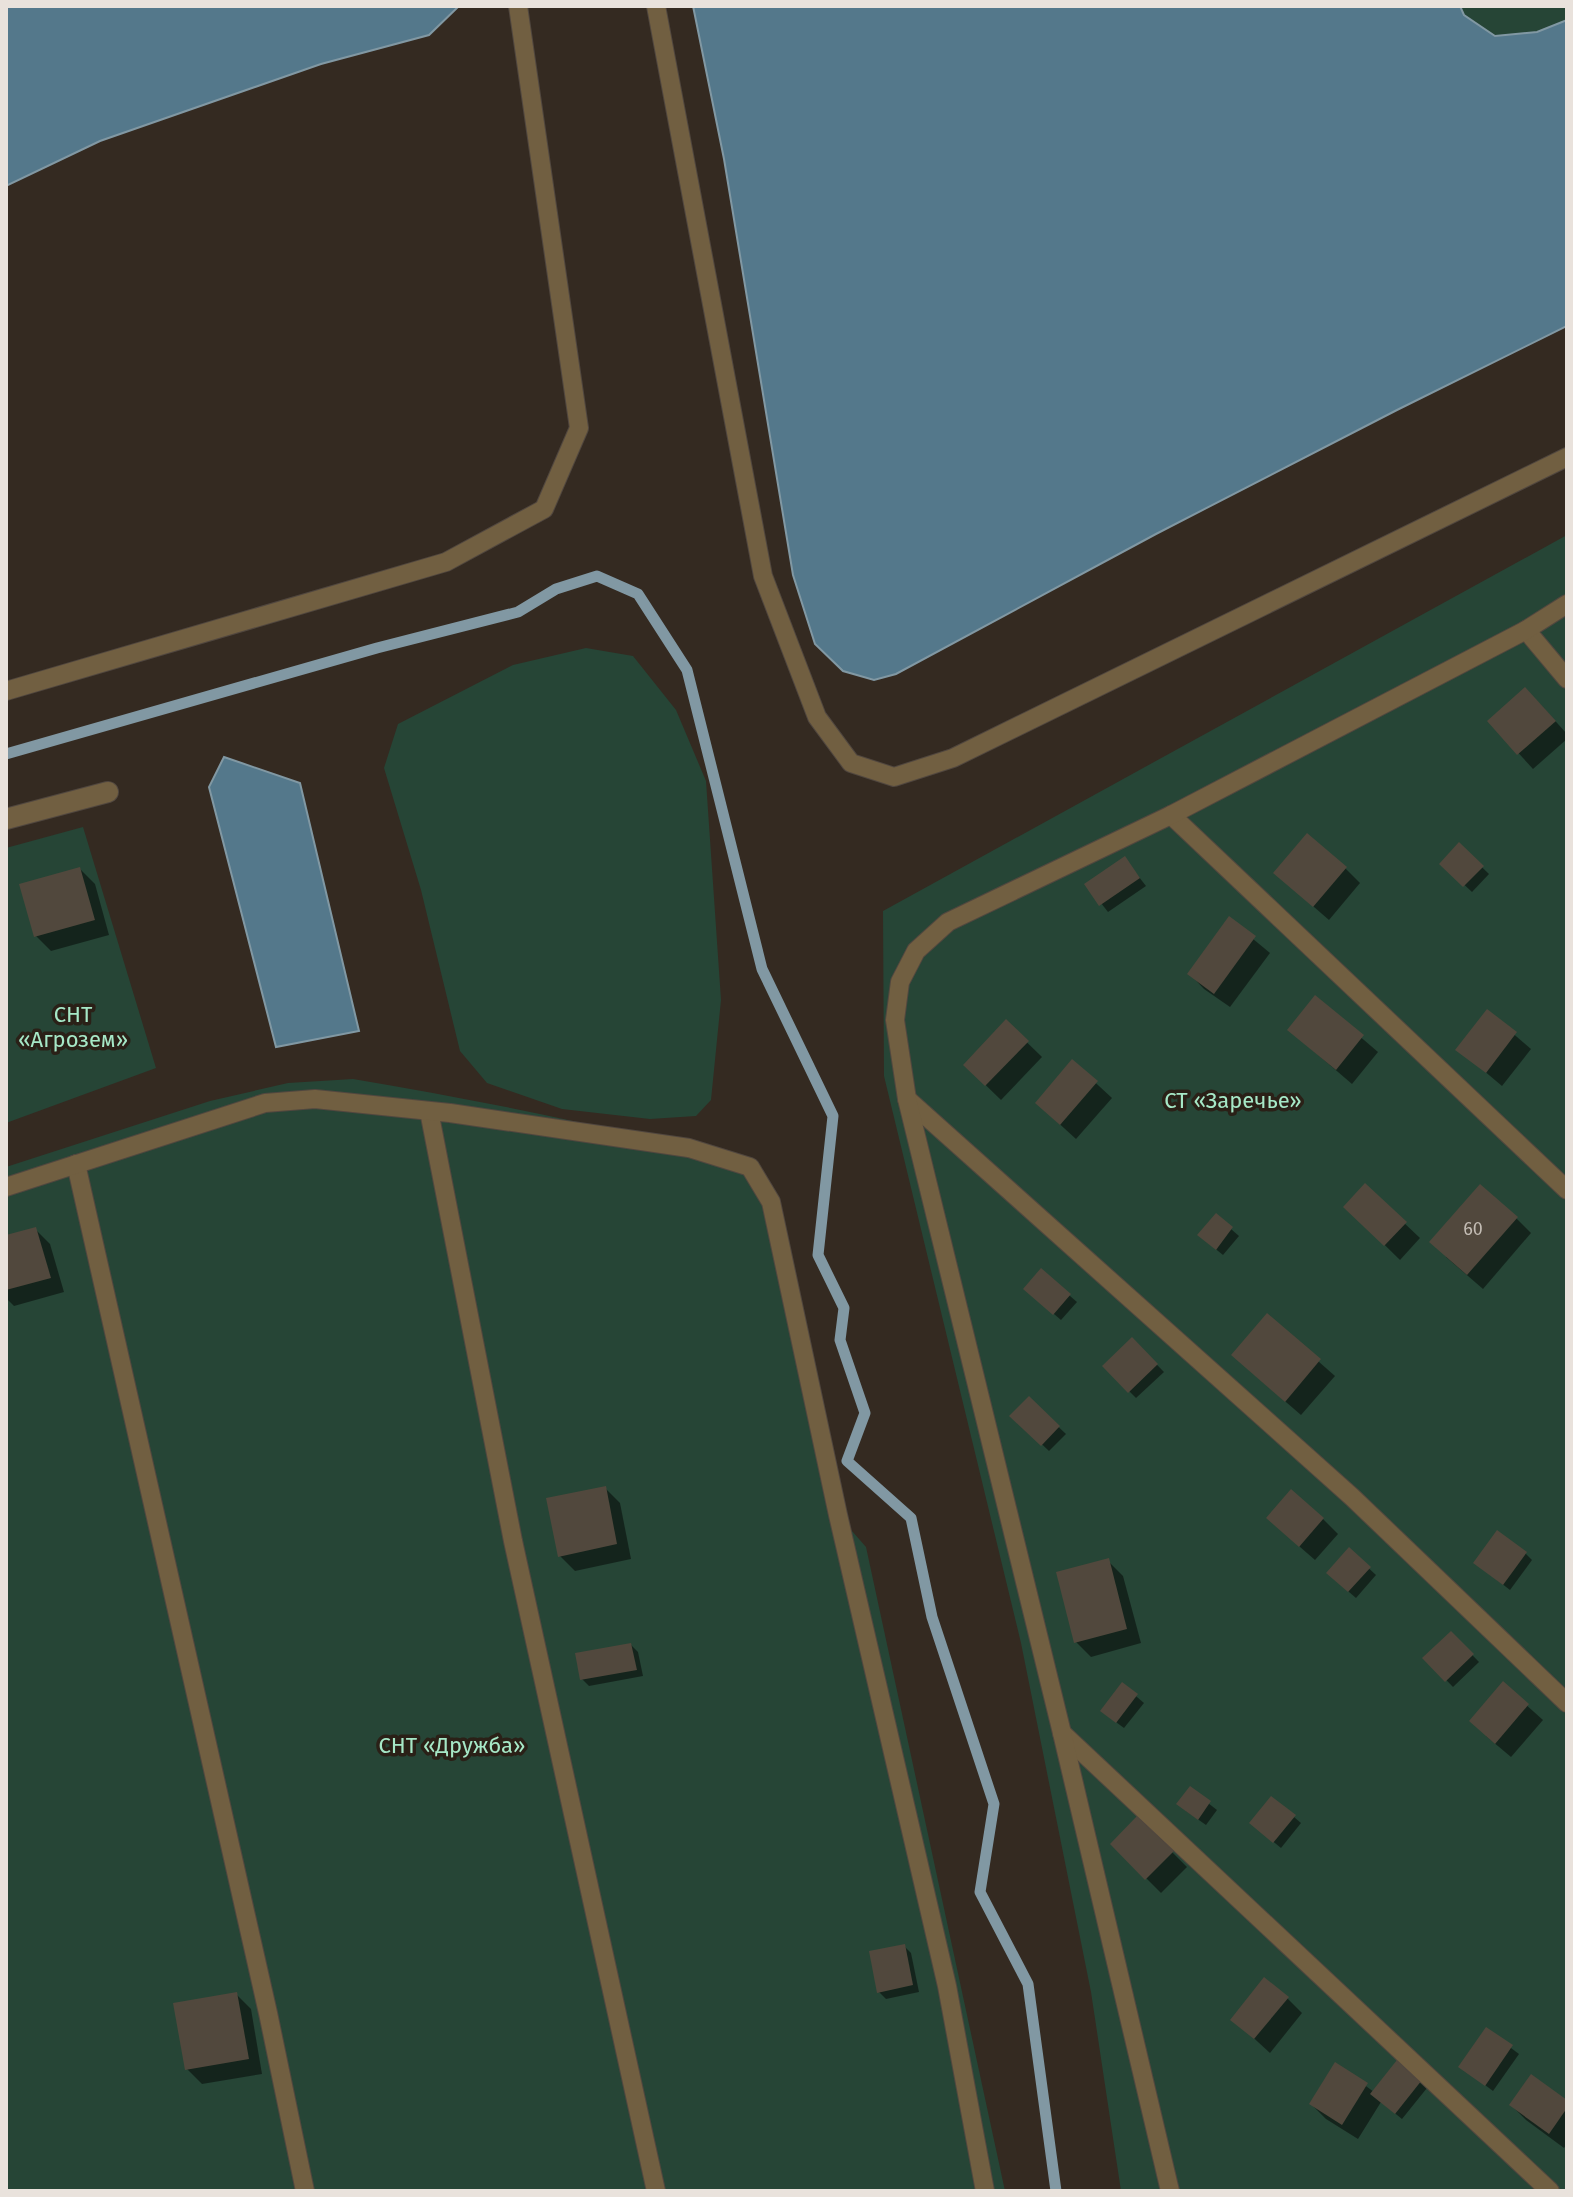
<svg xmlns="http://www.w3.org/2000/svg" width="1573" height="2197" font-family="'Fira Sans',sans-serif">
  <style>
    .green { fill: #264536 }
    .water { fill: #54788b; stroke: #8198a3; stroke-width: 2 }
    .shadow { fill: #0007 }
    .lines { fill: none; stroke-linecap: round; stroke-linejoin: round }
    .stream { stroke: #8198a3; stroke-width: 11 }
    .building { fill: #51483d }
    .service-casing { stroke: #51473f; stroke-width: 20 }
    .minor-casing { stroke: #51473f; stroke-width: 22 }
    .service { stroke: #715f41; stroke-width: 18 }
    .minor { stroke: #715f41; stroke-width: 20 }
    .labels { text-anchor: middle; stroke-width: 7; stroke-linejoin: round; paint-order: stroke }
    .number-label { font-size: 18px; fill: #c3bcb4 }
    .park-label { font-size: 22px; fill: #a6e8c7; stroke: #2a2017 }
  </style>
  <rect width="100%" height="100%" fill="#342a21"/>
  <g class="green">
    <path d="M1460,6H1567V20L1537,32L1495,36L1464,15Z"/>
    <path d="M1567,535V2191H1121L1091,1992L1021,1643L884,1076L883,911Z"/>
    <path d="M586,648L633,656L676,710L706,781L721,1000L711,1100L696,1116L650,1119L562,1109L487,1083L460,1051L421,890L384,768L398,724L513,665Z"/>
    <path d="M83,827L156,1068L6,1123V848Z"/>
    <path d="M353,1079C486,1102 621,1127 750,1167L771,1202L838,1515L866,1547L1005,2191H6V1167L210,1101L288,1083Z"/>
  </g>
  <g class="water">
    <path d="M6,6H459L429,35L321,64L100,141L6,186Z"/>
    <path d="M693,6H1460L1464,15L1495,36L1537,32L1567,20V326L1397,410L1156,534L896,674L874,680L843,671L815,644L793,575L724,159Z"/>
    <path d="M224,757L300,783L359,1031L276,1047L209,787Z"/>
  </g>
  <g class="shadow">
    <path d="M1540,704L1567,734V739L1533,769L1489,721Z"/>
    <path d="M1459,845L1489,874L1472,892L1442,864Z"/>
    <path d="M1125,859L1146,886L1108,912L1087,885Z"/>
    <path d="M1345,868L1360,883L1329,920L1291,887Z"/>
    <path d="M80,869L95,884L109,935L51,951L36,936Z"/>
    <path d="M1229,919L1270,953L1230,1007L1204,989L1190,974Z"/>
    <path d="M1315,998L1378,1052L1352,1084L1289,1030Z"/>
    <path d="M1487,1011L1531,1049L1502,1086L1458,1049Z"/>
    <path d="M1006,1022L1042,1057L1001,1100L965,1065Z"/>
    <path d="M1073,1062L1112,1098L1076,1139L1053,1118Z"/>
    <path d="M1365,1186L1420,1238L1400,1260L1346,1207Z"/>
    <path d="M1216,1216L1239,1236L1223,1255L1207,1242Z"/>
    <path d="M1516,1218L1531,1233L1483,1289L1446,1257Z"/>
    <path d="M35,1229L50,1244L64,1292L14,1306L6,1298V1237Z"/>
    <path d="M1041,1271L1077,1302L1061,1320L1033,1296Z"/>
    <path d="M1267,1316L1335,1376L1301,1415L1249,1370Z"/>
    <path d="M1132,1339L1164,1372L1136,1398L1104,1366Z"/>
    <path d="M1029,1399L1066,1434L1049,1451L1012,1416Z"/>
    <path d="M605,1488L620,1503L631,1559L575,1571L560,1556Z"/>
    <path d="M1323,1519L1338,1534L1315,1560L1284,1533Z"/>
    <path d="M1349,1550L1376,1575L1356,1598L1335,1580Z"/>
    <path d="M1525,1553L1532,1560L1510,1590L1483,1569Z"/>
    <path d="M1108,1561L1123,1576L1141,1643L1091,1657L1076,1642Z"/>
    <path d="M1451,1633L1479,1662L1453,1687L1425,1658Z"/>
    <path d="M631,1645L638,1652L643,1676L589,1686L582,1679Z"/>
    <path d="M1503,1684L1543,1720L1511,1757L1486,1736Z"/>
    <path d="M1123,1685L1144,1703L1124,1728L1109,1717Z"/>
    <path d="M1190,1789L1217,1810L1206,1825L1186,1811Z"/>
    <path d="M1294,1817L1301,1823L1281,1848L1259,1830Z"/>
    <path d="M1138,1818L1187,1867L1161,1893L1112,1844Z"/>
    <path d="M904,1946L911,1953L919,1992L886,1999L879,1992Z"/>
    <path d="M236,1994L251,2009L262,2074L202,2084L187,2069Z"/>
    <path d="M1287,1998L1302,2013L1270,2053L1233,2019Z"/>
    <path d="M1487,2030L1519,2054L1493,2091L1461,2067Z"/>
    <path d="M1336,2064L1374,2092L1421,2082L1427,2088L1402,2119L1381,2102L1358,2139L1326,2119L1311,2104Z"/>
    <path d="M1567,2102V2144L1564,2148L1526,2120L1511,2105Z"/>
  </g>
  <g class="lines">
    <path class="stream" d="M6,754L377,648L518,612L556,589L597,576L638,594L687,670L762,969L833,1116L818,1255L844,1308L840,1340L865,1413L847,1461L911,1518L932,1617L994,1804L980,1892L1028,1984L1056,2191"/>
  </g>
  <g class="building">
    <path d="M1525,687L1556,721L1517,755L1487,721Z"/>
    <path d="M1307,833L1347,867L1313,907L1273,873Z"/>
    <path d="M1459,842L1484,866L1463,887L1439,864Z"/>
    <path d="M1125,856L1140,878L1099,906L1084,884Z"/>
    <path d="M80,867L95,920L34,937L19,884Z"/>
    <path d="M1229,916L1256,936L1214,994L1187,974Z"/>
    <path d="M1315,995L1364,1035L1336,1070L1287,1030Z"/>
    <path d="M1487,1009L1517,1032L1486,1073L1455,1050Z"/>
    <path d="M1006,1019L1029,1041L985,1086L963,1065Z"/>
    <path d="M1072,1059L1098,1081L1060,1125L1035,1103Z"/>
    <path d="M1365,1183L1407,1222L1384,1246L1343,1207Z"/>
    <path d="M1480,1184L1518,1217L1467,1275L1429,1242Z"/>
    <path d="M1216,1213L1233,1227L1216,1250L1197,1235Z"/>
    <path d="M36,1227L51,1278L6,1290V1235Z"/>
    <path d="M1041,1268L1071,1294L1053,1315L1023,1289Z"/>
    <path d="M1267,1313L1321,1359L1285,1402L1231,1355Z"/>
    <path d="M1132,1337L1158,1364L1128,1393L1102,1366Z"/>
    <path d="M1029,1396L1060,1426L1041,1446L1009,1416Z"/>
    <path d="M606,1486L617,1544L558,1557L546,1498Z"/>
    <path d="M1291,1489L1324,1518L1299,1547L1266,1518Z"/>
    <path d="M1497,1530L1527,1552L1503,1585L1473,1563Z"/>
    <path d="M1349,1547L1371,1567L1348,1592L1326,1573Z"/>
    <path d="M1109,1558L1127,1629L1074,1643L1056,1572Z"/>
    <path d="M1451,1631L1474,1654L1445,1682L1422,1658Z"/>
    <path d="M631,1643L637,1670L580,1680L575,1653Z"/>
    <path d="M1503,1681L1529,1704L1495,1744L1469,1721Z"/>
    <path d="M1122,1682L1138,1694L1116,1723L1100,1711Z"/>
    <path d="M1190,1786L1211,1801L1198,1820L1176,1804Z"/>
    <path d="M1271,1796L1296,1815L1273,1843L1249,1823Z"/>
    <path d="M1138,1815L1174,1851L1145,1880L1110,1844Z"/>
    <path d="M905,1944L913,1985L877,1993L869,1951Z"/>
    <path d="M1264,1977L1289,1997L1254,2039L1230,2020Z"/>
    <path d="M237,1992L249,2059L185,2070L173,2003Z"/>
    <path d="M1486,2027L1513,2045L1485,2086L1458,2067Z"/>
    <path d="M1397,2060L1422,2080L1395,2114L1370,2094Z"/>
    <path d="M1335,2062L1368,2083L1342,2125L1309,2104Z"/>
    <path d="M1531,2074L1567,2100V2108L1549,2134L1509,2105Z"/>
  </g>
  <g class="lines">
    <defs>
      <g id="service">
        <path d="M656,6L763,576L817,717L851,763L894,777L953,758L1567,457"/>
        <path d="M1526,630L1567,679"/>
        <path d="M6,691L446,562L544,509L579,428L518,6"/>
        <path d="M1171,815L1567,1190"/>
        <path d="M907,1099L1352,1497L1567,1703"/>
        <path d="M429,1111L513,1541L656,2191"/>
        <path d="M76,1164L268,2013L305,2191"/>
        <path d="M6,1187L265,1103L315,1099L450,1113L689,1148L750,1167L771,1202L838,1515L947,1986L985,2191"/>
        <path d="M1062,1733L1550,2191"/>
        <path d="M1170,2191L1062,1733L907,1099L895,1020L900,982L916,951L948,922L1171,815L1526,630L1567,604"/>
      </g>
      <path id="minor" d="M6,819L108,792"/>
    </defs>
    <use href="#service" class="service-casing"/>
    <use href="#minor" class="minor-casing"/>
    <use href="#service" class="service"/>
    <use href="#minor" class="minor"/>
  </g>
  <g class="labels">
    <g class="number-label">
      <text x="1473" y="1235">60</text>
    </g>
    <g class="park-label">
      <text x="73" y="1022">СНТ<tspan x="73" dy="25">«Агрозем»</tspan></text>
      <text x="1233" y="1108">СТ «Заречье»</text>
      <text x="452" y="1753">СНТ «Дружба»</text>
    </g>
  </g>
  <rect width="1573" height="2197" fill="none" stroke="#e9e2dc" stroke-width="16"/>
</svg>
